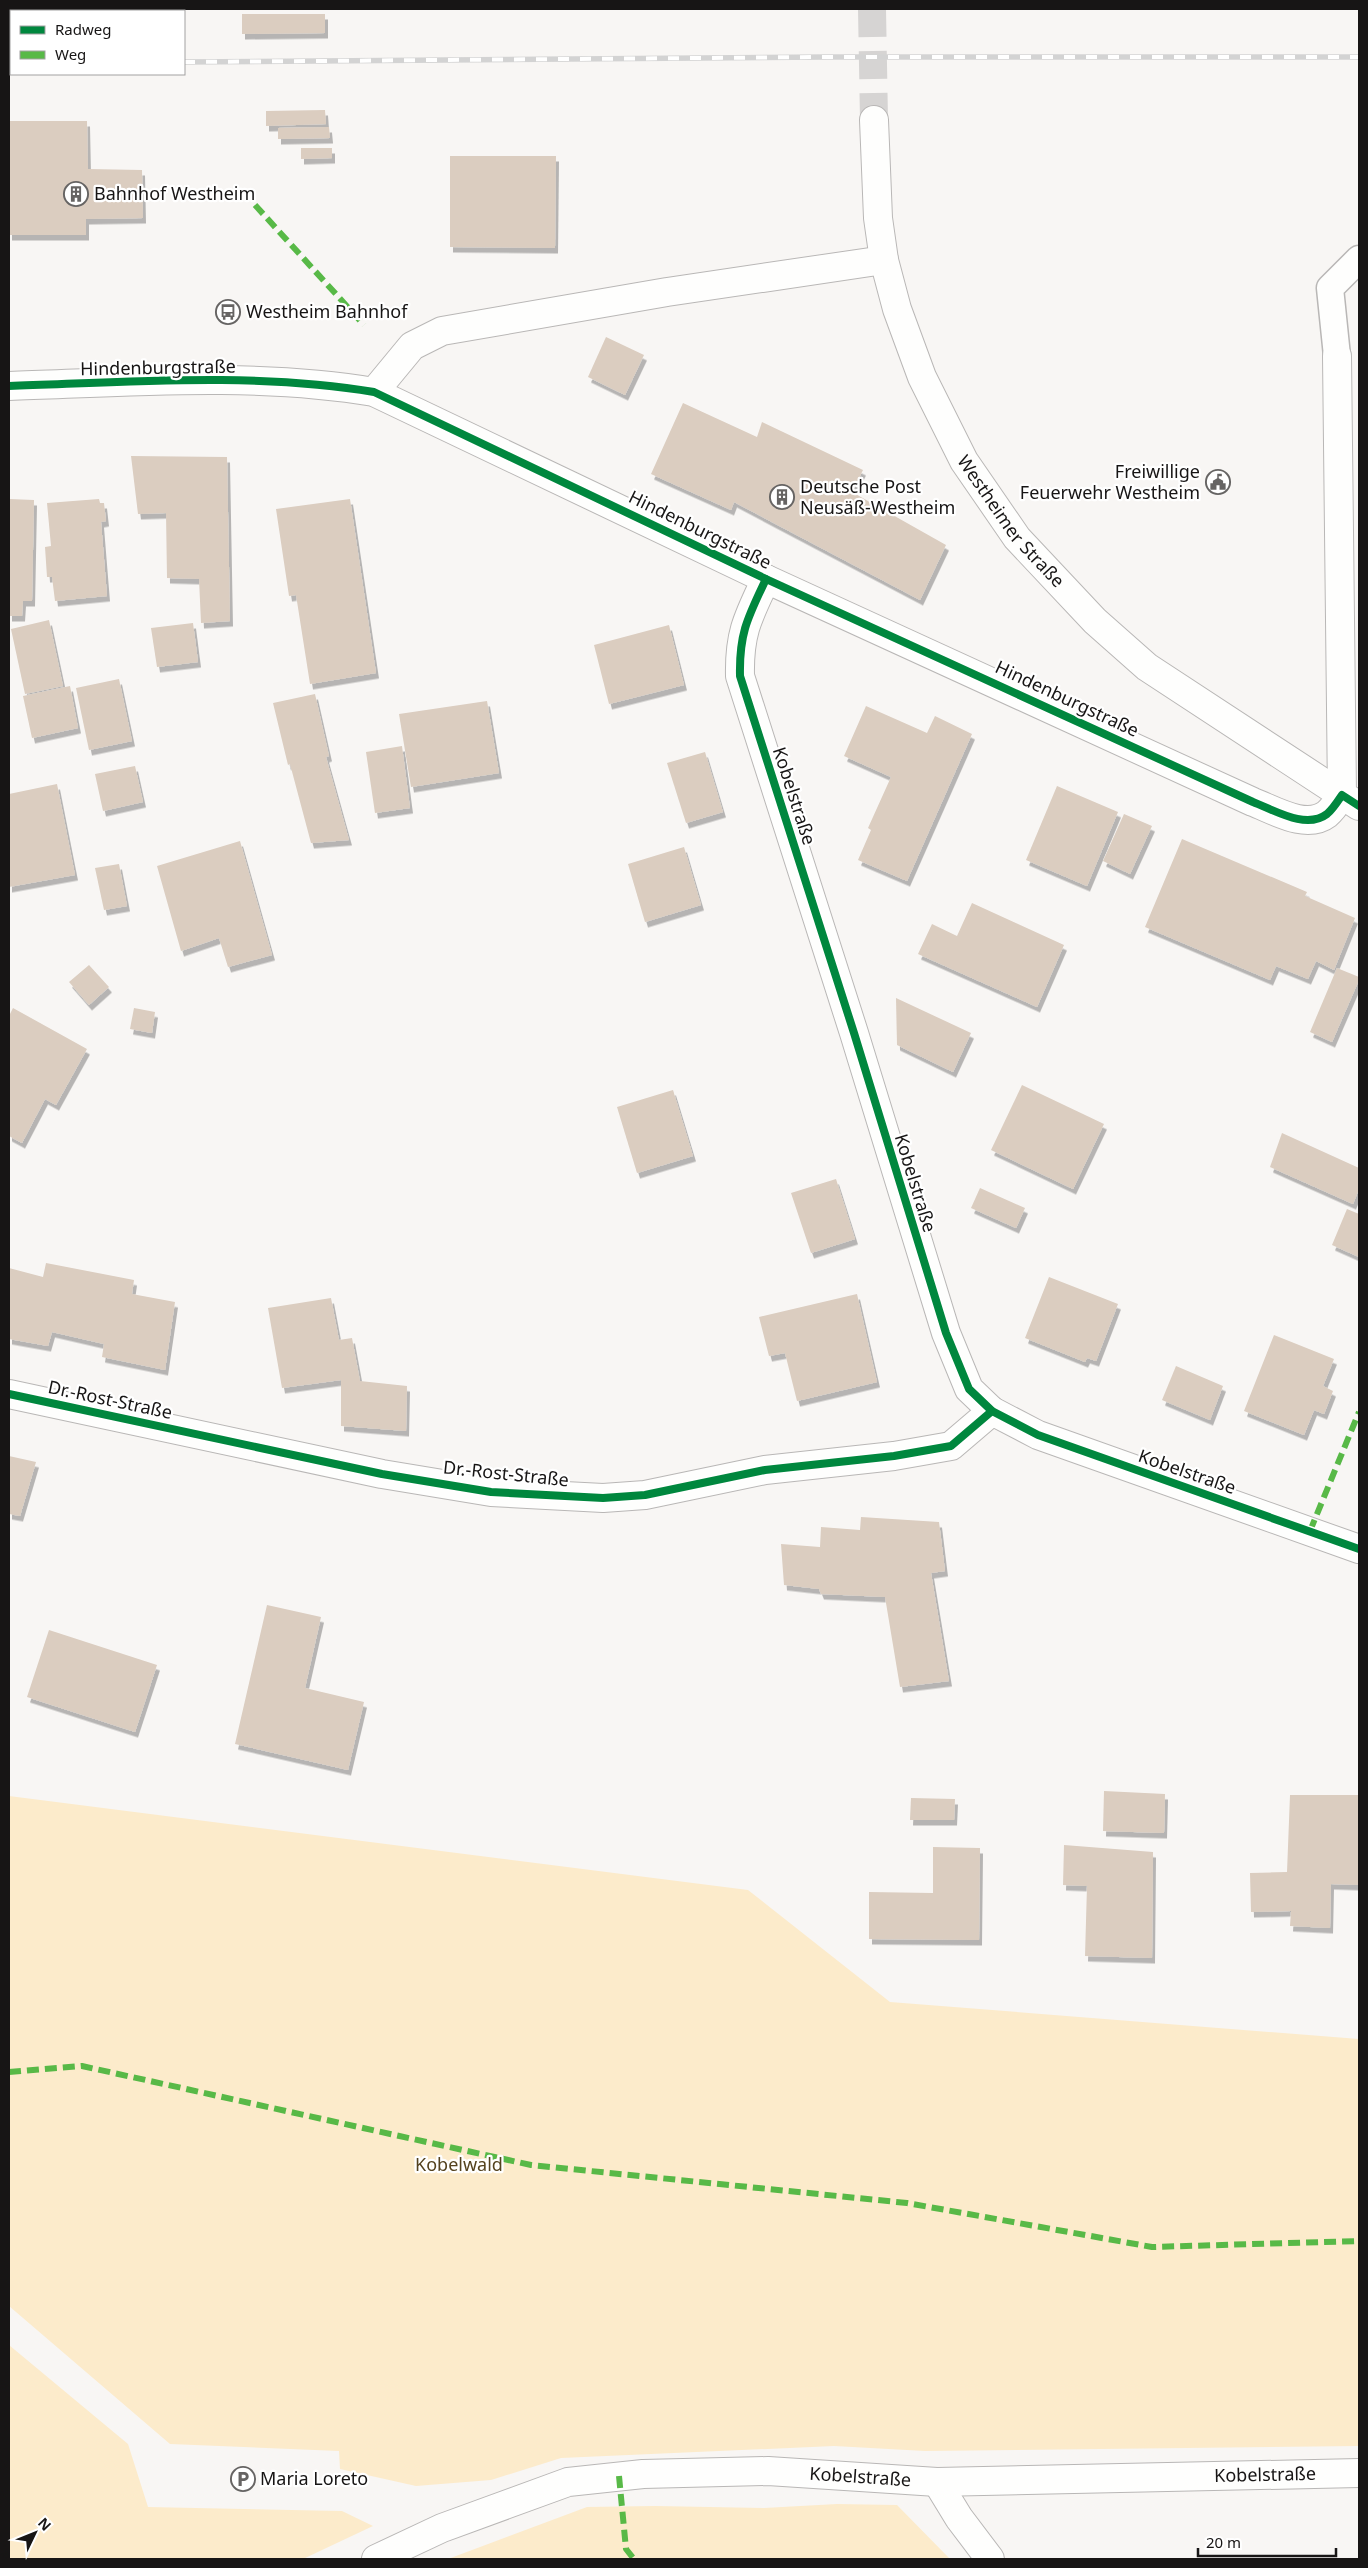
<svg xmlns="http://www.w3.org/2000/svg" width="1368" height="2568" font-family="'Noto Sans',sans-serif">
  <style>
    .green { fill: #fcebcb }
    .building { fill: #dbcdc0; filter: url(#shadow) }
    .lines { fill: none; stroke-linecap: round; stroke-linejoin: round }
    .secondary-tunnel { stroke: #d6d4d3; stroke-width: 28; stroke-dasharray: 28 14; stroke-linecap: butt }
    .lane-casing { stroke: #b9b7b6; stroke-width: 29 }
    .street-casing { stroke: #b9b7b6; stroke-width: 30 }
    .secondary-casing { stroke: #b9b7b6; stroke-width: 30 }
    .lane { stroke: #fefefd; stroke-width: 26 }
    .street { stroke: #fefefd; stroke-width: 28 }
    .secondary { stroke: #fefefd; stroke-width: 28 }
    .rail-casing { stroke: #d3d3d3; stroke-width: 5.5 }
    .rail { stroke: #fff; stroke-width: 4; stroke-dasharray: 11; stroke-linecap: butt }
    .quiet { stroke: #58b947; stroke-width: 6; stroke-dasharray: 12 6; stroke-linecap: butt }
    .cycleway-casing { stroke: #fff; stroke-width: 11 }
    .cycleway { stroke: #00873e; stroke-width: 8 }
    .labels { text-anchor: middle; stroke-width: 4.5; stroke-linejoin: round; paint-order: stroke }
    .poi-label { font-size: 18px; fill: #171515; stroke: #fff; text-anchor: start }
    .street-label { font-size: 18px; fill: #171515; stroke: #fff }
    .park-label { font-size: 18px; fill: #54421e; stroke: #fff }
  </style>
  <defs>
    <filter id="shadow"><feDropShadow dx="3" dy="5.5" stdDeviation="0" flood-color="#0004"/></filter>
  </defs>
  <rect width="100%" height="100%" fill="#f8f6f4"/>
  <g class="green">
    <path d="M9,1796L748,1890L890,2002L1359,2039V2446L925,2451L834,2446L561,2458L491,2480L416,2486L340,2469L339,2451L170,2444L9,2306Z"/>
    <path d="M9,2345L128,2444L148,2507L342,2511L373,2526L303,2559H9Z"/>
    <path d="M837,2504L897,2505L950,2559H448L587,2507L655,2506L764,2508Z"/>
  </g>
  <g class="building">
    <path d="M242,14H325V33L242,34Z"/>
    <path d="M325,110L326,124L266,126V111Z"/>
    <path d="M9,121H87L88,169L142,170L143,218L86,219V235H9Z"/>
    <path d="M329,127L330,138L278,139V128Z"/>
    <path d="M301,148H332V158L301,159Z"/>
    <path d="M450,156H556L555,248L450,247Z"/>
    <path d="M606,337L644,355L625,395L588,377Z"/>
    <path d="M683,403L757,437L762,422L863,470L852,492L946,545L920,600L734,502L731,510L651,474Z"/>
    <path d="M131,456L227,457L230,621L201,623L199,579L167,578L166,513L138,514Z"/>
    <path d="M9,499L34,500L32,601H23L22,616H9Z"/>
    <path d="M99,499L100,503H104L106,521L101,522L107,596L55,601L52,577H47L45,547L51,546L47,503Z"/>
    <path d="M350,499L376,673L310,684L296,595L289,596L276,509Z"/>
    <path d="M49,620L63,686L25,694L11,629Z"/>
    <path d="M193,623L198,662L157,667L151,628Z"/>
    <path d="M669,625L684,685L609,704L594,645Z"/>
    <path d="M119,679L132,741L89,750L76,688Z"/>
    <path d="M70,686L78,728L32,738L23,696Z"/>
    <path d="M315,694L329,756L326,757L349,840L311,843L290,764L288,765L273,703Z"/>
    <path d="M487,701L499,773L411,787L399,714Z"/>
    <path d="M866,706L927,733L935,716L972,734L907,881L858,860L871,830L868,828L891,777L844,756Z"/>
    <path d="M402,746L410,808L375,813L366,752Z"/>
    <path d="M705,752L723,812L686,823L667,763Z"/>
    <path d="M135,766L143,802L103,811L95,774Z"/>
    <path d="M57,784L75,875L9,887V794Z"/>
    <path d="M1057,786L1118,812L1087,886L1026,860Z"/>
    <path d="M1124,814L1152,826L1130,874L1103,861Z"/>
    <path d="M1182,839L1307,892L1305,896L1355,918L1334,970L1316,961L1308,979L1276,966L1270,980L1145,927Z"/>
    <path d="M240,841L272,955L228,967L219,938L181,951L157,866Z"/>
    <path d="M684,847L701,905L645,922L628,864Z"/>
    <path d="M119,864L127,906L104,910L95,868Z"/>
    <path d="M972,903L1064,945L1037,1007L918,954L932,924L957,936Z"/>
    <path d="M89,965L109,987L89,1005L69,982Z"/>
    <path d="M1337,968L1359,977V980L1332,1042L1310,1032Z"/>
    <path d="M896,998L971,1033L953,1072L897,1045Z"/>
    <path d="M13,1008L87,1049L56,1105L45,1099L22,1143L9,1136V1016Z"/>
    <path d="M134,1008L155,1012L152,1033L130,1029Z"/>
    <path d="M1022,1085L1104,1124L1073,1189L991,1150Z"/>
    <path d="M673,1090L693,1156L637,1173L617,1107Z"/>
    <path d="M1282,1133L1359,1168V1189L1353,1204L1270,1167Z"/>
    <path d="M836,1179L855,1239L811,1253L791,1193Z"/>
    <path d="M980,1188L1025,1208L1016,1228L971,1208Z"/>
    <path d="M1347,1209L1359,1214V1257L1332,1245Z"/>
    <path d="M46,1263L134,1280L132,1294L175,1302L165,1370L102,1357L104,1344L52,1332L48,1346L9,1339V1268L43,1277Z"/>
    <path d="M1049,1277L1118,1304L1096,1361L1087,1358L1085,1362L1025,1338Z"/>
    <path d="M857,1294L877,1382L797,1401L785,1353L769,1356L759,1317Z"/>
    <path d="M331,1298L339,1340L352,1338L360,1381L407,1386L406,1431L341,1426V1380L282,1388L268,1308Z"/>
    <path d="M1274,1335L1334,1359L1323,1386L1333,1391L1324,1414L1314,1410L1304,1435L1244,1411Z"/>
    <path d="M1176,1366L1223,1386L1210,1420L1162,1400Z"/>
    <path d="M9,1456L36,1462L20,1516L9,1514Z"/>
    <path d="M861,1517L939,1522L945,1571L931,1573L949,1681L900,1687L885,1597L821,1594L819,1589L784,1585L781,1544L820,1547L821,1527L860,1530Z"/>
    <path d="M267,1605L321,1617L305,1688L364,1702L348,1770L235,1744Z"/>
    <path d="M49,1630L157,1665L135,1732L27,1697Z"/>
    <path d="M1104,1791L1165,1794L1164,1833L1103,1831Z"/>
    <path d="M1290,1795H1359V1885L1331,1884L1330,1928L1290,1926L1291,1911L1251,1912L1250,1873L1287,1872Z"/>
    <path d="M911,1798L955,1799L954,1820H910Z"/>
    <path d="M1064,1845L1153,1852L1152,1958L1085,1956L1087,1886L1063,1885Z"/>
    <path d="M933,1847L980,1848L979,1940L869,1939V1892L933,1893Z"/>
  </g>
  <g class="lines">
    <path class="secondary-tunnel" d="M872,9L874,120"/>
    <defs>
      <path id="lane" d="M1337,356L1330,288L1359,259"/>
      <g id="street">
        <path d="M9,386C128,382 256,372 374,392L766,579L1253,802C1274,810 1306,830 1327,814C1333,809 1338,801 1342,795L1337,356"/>
        <path d="M374,392L412,346L442,331L667,292L884,260"/>
        <path d="M766,579C748,617 739,633 740,676L854,1033L946,1333L969,1389L992,1411L1038,1435L1359,1549"/>
        <path d="M9,1394L382,1474L491,1492L603,1498L645,1495L765,1470L894,1456L951,1446L992,1411"/>
        <path d="M937,2482L959,2518L990,2559"/>
      </g>
      <g id="secondary">
        <path id="s1" d="M874,120L878,218L884,260L897,309L922,377L964,461L1017,538L1095,621L1147,667L1359,806"/>
        <path id="s2" d="M376,2559L442,2528L568,2482L643,2474L768,2471L937,2482L1359,2473"/>
      </g>
    </defs>
    <use href="#lane" class="lane-casing"/>
    <use href="#street" class="street-casing"/>
    <use href="#secondary" class="secondary-casing"/>
    <use href="#lane" class="lane"/>
    <use href="#street" class="street"/>
    <use href="#secondary" class="secondary"/>
    <defs>
      <g id="rail">
        <path d="M184,62L826,57H1359"/>
        <path d="M9,64H11"/>
      </g>
    </defs>
    <use href="#rail" class="rail-casing"/>
    <use href="#rail" class="rail"/>
    <g class="quiet">
      <path d="M255,205L364,325"/>
      <path d="M1310,1531L1359,1412"/>
      <path d="M9,2072L82,2066L531,2165L907,2203L1152,2247L1359,2241"/>
      <path d="M619,2476L626,2549L634,2559"/>
    </g>
    <defs>
      <g id="cycleway">
        <path d="M9,386C128,382 256,372 374,392L766,579L1253,802C1274,810 1306,830 1327,814C1333,809 1338,801 1342,795L1359,806"/>
        <path d="M766,579C748,617 739,633 740,676L854,1033L946,1333L969,1389L992,1411L1038,1435L1359,1549"/>
        <path d="M9,1394L382,1474L491,1492L603,1498L645,1495L765,1470L894,1456L951,1446L992,1411"/>
      </g>
    </defs>
    <use href="#cycleway" class="cycleway-casing"/>
    <use href="#cycleway" class="cycleway"/>
  </g>
  <defs>
    <symbol id="building-ring" viewBox="-11 -11 22 22"><circle r="9.5" fill="#fff" stroke="#666463" stroke-width="1.5"/><path d="M-4-6H4V6H1V3H-1V6H-4ZM-2.5-4.3h1.7v1.8h-1.7ZM.8-4.3h1.7v1.8H.8ZM-2.5-1h1.7V.8h-1.7ZM.8-1h1.7V.8H.8Z" fill="#666463"/></symbol>
    <symbol id="bus-ring" viewBox="-11 -11 22 22"><circle r="9.5" fill="#fff" stroke="#666463" stroke-width="1.5"/><path d="M-5-6H5V4H4V6H2V4H-2V6H-4V4H-5ZM-3.5-4V0h7V-4ZM-3.5 1.2v1.5H-2V1.2ZM2 1.2v1.5H3.5V1.2Z" fill="#666463"/></symbol>
    <symbol id="civic-ring" viewBox="-11 -11 22 22"><circle r="9.5" fill="#fff" stroke="#666463" stroke-width="1.5"/><path d="M-.6-6.5H3V-4.5H.6V-3L4-1V1h2V6H-6V1h2V-1L-.6-3ZM-1.2 2.5V6h2.4V2.5Z" fill="#666463"/></symbol>
    <symbol id="parking-ring" viewBox="-11 -11 22 22"><circle r="9.5" fill="#fff" stroke="#666463" stroke-width="1.5"/><path d="M-3.5-5.5H1a3.5 3.5 0 0 1 0 7H-1V5.5H-3.5ZM-1-3.4V-.6H.8a1.4 1.4 0 0 0 0-2.8Z" fill="#666463"/></symbol>
  </defs>
  <g fill-rule="evenodd">
    <use href="#building-ring" x="62" y="180" width="28" height="28"/>
    <use href="#bus-ring" x="214" y="298" width="28" height="28"/>
    <use href="#civic-ring" x="1204" y="468" width="28" height="28"/>
    <use href="#building-ring" x="768" y="483" width="28" height="28"/>
    <use href="#parking-ring" x="229" y="2465" width="28" height="28"/>
  </g>
  <g class="labels">
    <g class="poi-label">
      <text x="94" y="200">Bahnhof Westheim</text>
      <text x="246" y="318">Westheim Bahnhof</text>
      <text x="1200" y="478" text-anchor="end">Freiwillige<tspan x="1200" dy="21">Feuerwehr Westheim</tspan></text>
      <text x="800" y="493">Deutsche Post<tspan x="800" dy="21">Neusäß-Westheim</tspan></text>
      <text x="260" y="2485">Maria Loreto</text>
    </g>
    <g class="street-label">
      <text transform="translate(158 368) rotate(-1)" y="6">Hindenburgstraße</text>
      <text dy="6" stroke="none"><textPath href="#s1" startOffset="434">Westheimer Straße</textPath></text>
      <text transform="translate(700 530) rotate(26)" y="6">Hindenburgstraße</text>
      <text transform="translate(1067 699) rotate(25)" y="6">Hindenburgstraße</text>
      <text transform="translate(794 796) rotate(72)" y="6">Kobelstraße</text>
      <text transform="translate(915 1183) rotate(73)" y="6">Kobelstraße</text>
      <text transform="translate(110 1400) rotate(12)" y="6">Dr.-Rost-Straße</text>
      <text transform="translate(1187 1472) rotate(19)" y="6">Kobelstraße</text>
      <text transform="translate(506 1474) rotate(6)" y="6">Dr.-Rost-Straße</text>
      <text dy="6" stroke="none"><textPath href="#s2" startOffset="905">Kobelstraße</textPath></text>
      <text dy="6" stroke="none"><textPath href="#s2" startOffset="500">Kobelstraße</textPath></text>
    </g>
    <g class="park-label">
      <text x="459" y="2171">Kobelwald</text>
    </g>
  </g>
  <rect width="1368" height="2568" fill="none" stroke="#171515" stroke-width="20"/>
  <rect x="10" y="10" width="175" height="65" fill="#ffffff" stroke="#a2a1a1"/>
  <rect x="20" y="26" width="25" height="8" fill="#00873e" stroke="#a2a1a1"/>
  <text x="55" y="35" font-size="15" fill="#171515">Radweg</text>
  <rect x="20" y="51" width="25" height="8" fill="#58b947" stroke="#a2a1a1"/>
  <text x="55" y="60" font-size="15" fill="#171515">Weg</text>
  <g transform="translate(35 2533) rotate(47)" stroke="#ffffff" stroke-width="4" paint-order="stroke">
  <path d="M0-4L9 19L0 12L-9 19Z" fill="#171515"/>
  <text y="-8" font-size="14" font-weight="bold" text-anchor="middle" fill="#171515">N</text>
  </g>
  <path d="M1198 2548v8h138v-8" fill="none" stroke="#171515" stroke-width="2.5"/>
  <text x="1206" y="2548" font-size="15" fill="#171515" stroke="#ffffff" stroke-width="4" paint-order="stroke">20 m</text>
</svg>
